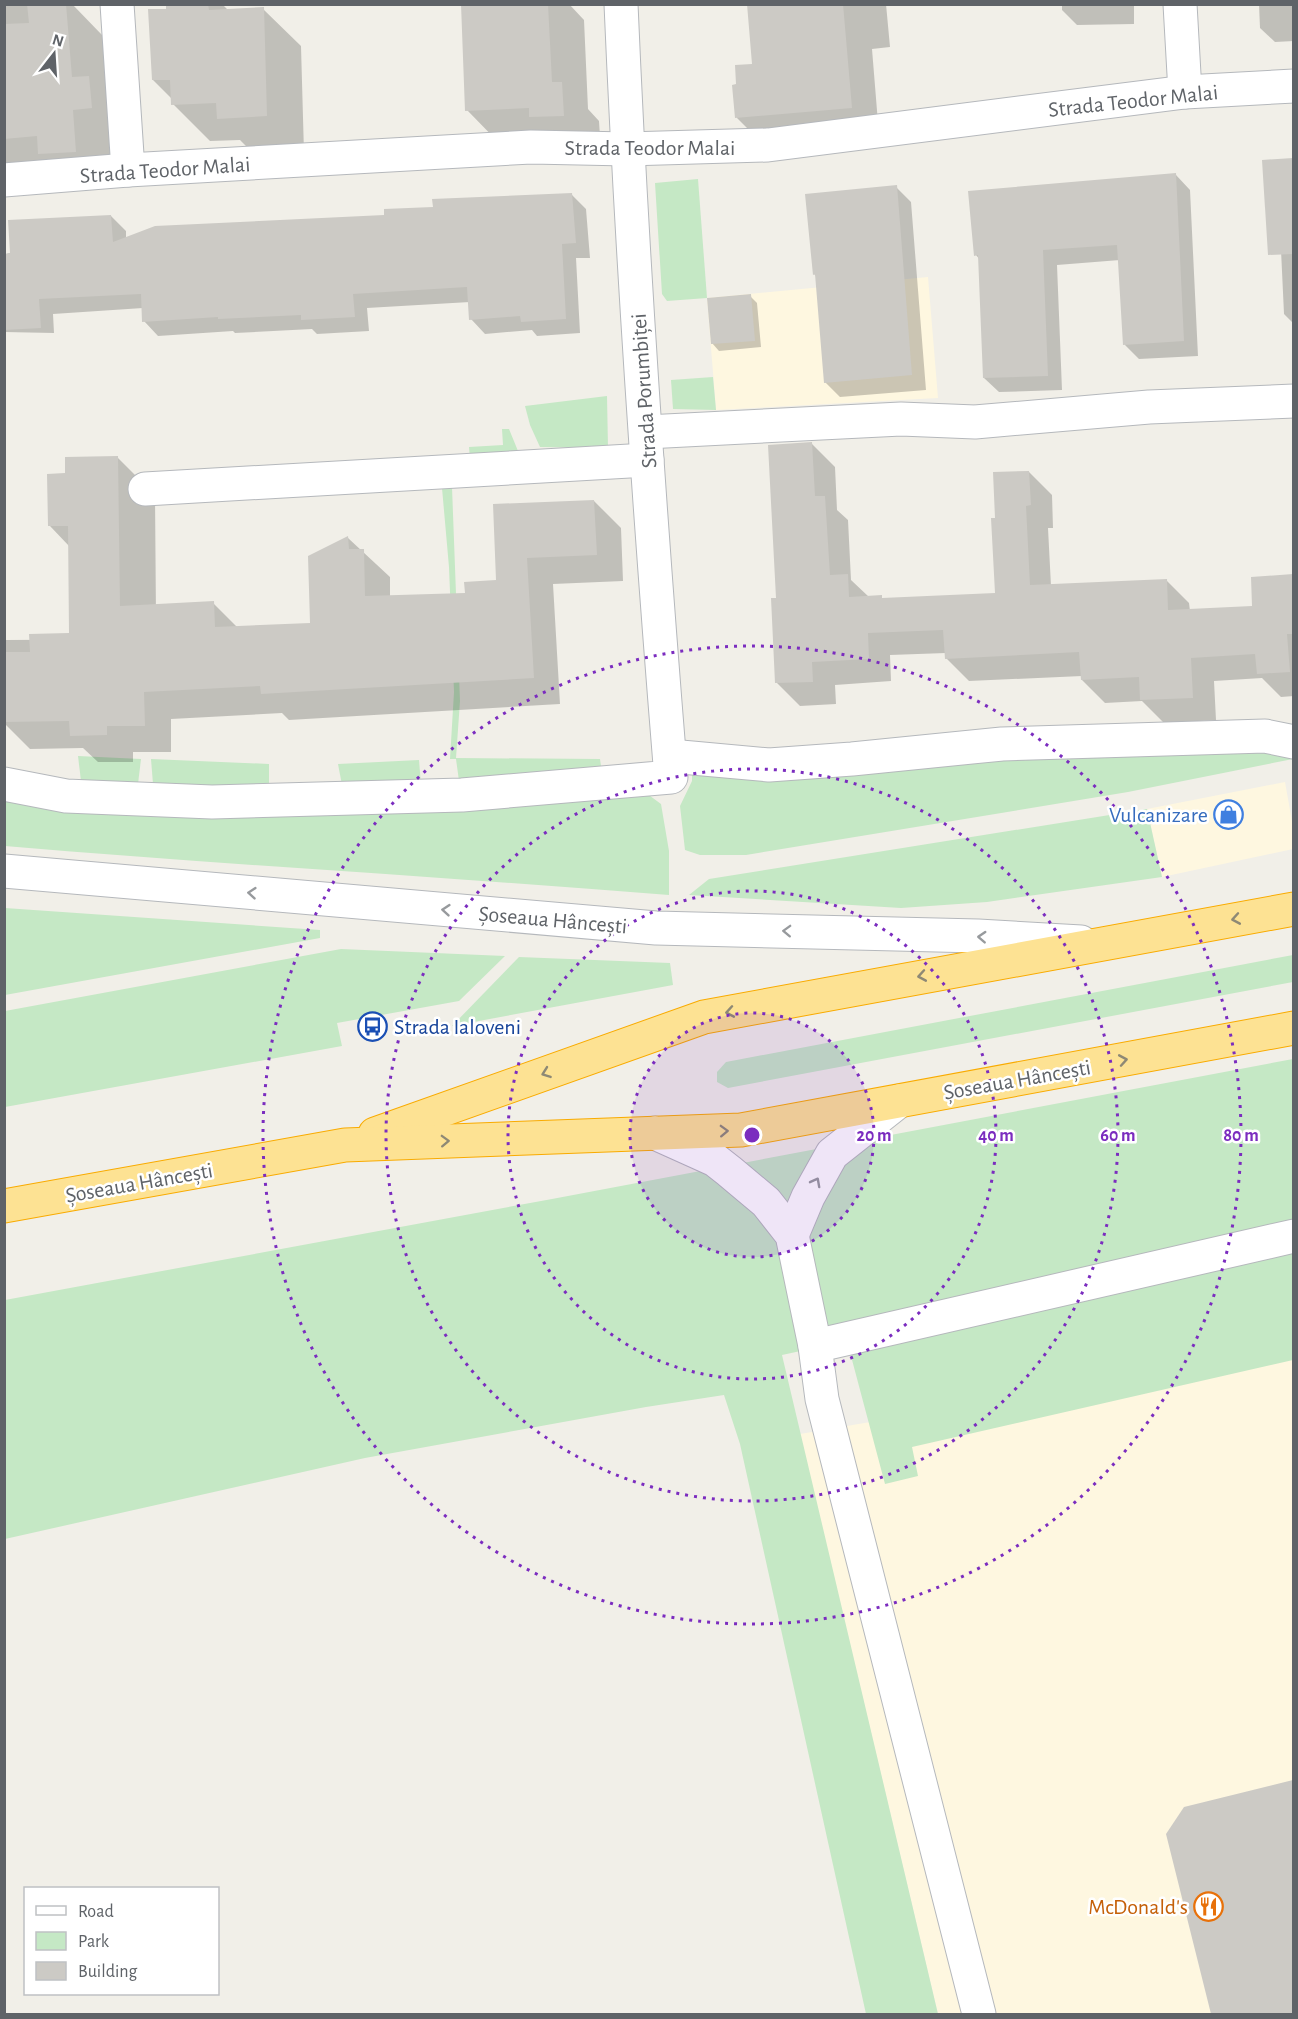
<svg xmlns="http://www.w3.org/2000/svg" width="1298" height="2019" font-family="'Alegreya Sans',sans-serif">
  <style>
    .commercial { fill: #fef7e0 }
    .green { fill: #c5e8c5 }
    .shadow { fill: #0003 }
    .building { fill: #cccac5 }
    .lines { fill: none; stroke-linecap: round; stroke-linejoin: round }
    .minor-casing { stroke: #b5b8bc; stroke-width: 35 }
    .highway-casing { stroke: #f9ab00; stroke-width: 35 }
    .minor { stroke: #fff; stroke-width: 33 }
    .highway { stroke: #fde293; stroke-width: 33 }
    .oneway { stroke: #979a9d }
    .oneway2 { stroke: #8e8975 }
    .ring { fill: none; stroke: #7b2cbf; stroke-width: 3; stroke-dasharray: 3 6 }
    .labels { text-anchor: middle; stroke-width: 5; stroke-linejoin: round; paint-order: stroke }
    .street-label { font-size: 22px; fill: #5f6368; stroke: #fff }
    .shop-label { font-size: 22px; fill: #366cbe; stroke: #fff; text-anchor: end }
    .transit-label { font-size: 22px; fill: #164399; stroke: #fff; text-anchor: start }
    .food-label { font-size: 22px; fill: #c56008; stroke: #fff; text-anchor: end }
    .centre { fill: #7b2cbf; stroke: #fff; stroke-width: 3 }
    .ring-label { font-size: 18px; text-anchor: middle; font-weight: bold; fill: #7b2cbf; stroke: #fff; stroke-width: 5; stroke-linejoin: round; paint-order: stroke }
  </style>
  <rect width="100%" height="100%" fill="#f1efe8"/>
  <g class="commercial">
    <path d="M928,277L938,398L716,410L707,298Z"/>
    <path d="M1285,782L1293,827V849L1162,877L1147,809Z"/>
    <path d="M1293,1350V2014H938L800,1434Z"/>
  </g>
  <g class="green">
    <path d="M698,179L707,298L667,301L662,294L655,183Z"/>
    <path d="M713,377L716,410L673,409L671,380Z"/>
    <path d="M607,396L608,448L540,447L530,425L525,406Z"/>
    <path d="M502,429H509L518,451L503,455L470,459L469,447L503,445Z"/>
    <path d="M452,487L460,701L456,758L600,759L601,766L459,781L456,759H450L454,692L449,567L442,488Z"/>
    <path d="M1256,745L1293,753V759L1128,792L746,855H700L685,850L680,806L692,781V766Z"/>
    <path d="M78,756L141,759L138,784L81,781Z"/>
    <path d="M151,759L269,764V787L153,784Z"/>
    <path d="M419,760L421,785H342L338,764Z"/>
    <path d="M642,790L661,804L669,851V895C448,877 226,865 5,846L4,795Z"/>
    <path d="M1147,809L1162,877L987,902L901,908L689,895L709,879Z"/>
    <path d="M5,908L320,930V938L5,995Z"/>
    <path d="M341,949L505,956L459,1001L337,1023L342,1046L5,1107V1011Z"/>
    <path d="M1293,955V982L728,1088L717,1082V1072L726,1062Z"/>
    <path d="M519,957L670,963L673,985L452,1026Z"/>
    <path d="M1293,1059V1360L912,1447L918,1476L885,1484L847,1341L782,1355L938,2014H866L740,1444L724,1395L646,1407L365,1458L5,1539V1300L552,1199Z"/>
  </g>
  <g class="shadow">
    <path d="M4,4H72L103,36L128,145L110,146L112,188L77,191L60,174L4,166Z"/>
    <path d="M167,4H222L228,10L263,9L301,46L304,153L255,155L240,140L210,141L173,104L172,99L153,80Z"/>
    <path d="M463,4H569L584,20L588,109L599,121L601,152L504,148L467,110Z"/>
    <path d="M748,4H886L890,47L872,49L879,135L765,146L737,118L738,86L753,65Z"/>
    <path d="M1062,4H1134V24L1077,25L1062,10Z"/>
    <path d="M1259,4H1294V41L1275,42L1260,28Z"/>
    <path d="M1294,159V324L1284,314L1281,250L1263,161Z"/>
    <path d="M1176,175L1190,190L1198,356L1139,359L1125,345L1120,260L1057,265L1062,390L999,392L984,378L980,260L976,255Z"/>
    <path d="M896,187L911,202L926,390L840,397L825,382L816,276L814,274Z"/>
    <path d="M572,195L586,209L590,258H576L580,333L537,336L532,330L485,334L471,319L470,302L367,308L369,331L317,334L312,329L235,333L233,331L158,336L144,321L143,308L53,314L54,333L4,332V255L111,216L126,231V239L385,216L434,208Z"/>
    <path d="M750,296L757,303L761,347L719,351L712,343Z"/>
    <path d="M812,444L835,467L837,510L848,520L851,580L869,597H881L884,600L996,595L997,519L1029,472L1052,495L1053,528H1048L1051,586L1166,580L1189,603L1190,611L1254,608L1252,578L1294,576V696L1281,697L1262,678L1214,681L1216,720L1164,723L1142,701L1105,703L1082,680V676L969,681L946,658V653L890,655L891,681L835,685L836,704L800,706L776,682L777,600Z"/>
    <path d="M117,457L155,495L156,618L107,617L69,546L50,526L67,474Z"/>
    <path d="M594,501L621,528L623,581L553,584L560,704L289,720L282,713L171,719V752H133V762H98L83,748L30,749L4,723V640L185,639L213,603L238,628L312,624L348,538L390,577V597L467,594L498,581Z"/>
    <path d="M1294,1782V2014H1212L1167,1835L1185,1809Z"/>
  </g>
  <g class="building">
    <path d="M27,4H66L72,77L89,76L92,108L73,110L76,152L38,154L37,136L4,139V24L29,23Z"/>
    <path d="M166,4H208L209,10L264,7L267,116L217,119L216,103L171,105L170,80H152L148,9H166Z"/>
    <path d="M461,4H548L552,82H562L564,116L529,117V108L465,111Z"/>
    <path d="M747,4H843L852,108L735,118L732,85L736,84L735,65L752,64Z"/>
    <path d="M1293,158V254L1268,255L1262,160Z"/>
    <path d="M1176,173L1184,341L1123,345L1117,245L1043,250L1048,376L983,378L978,255L974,256L968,191Z"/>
    <path d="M897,185L912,375L824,383L815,274L813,275L805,194Z"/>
    <path d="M572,193L576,243L562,244L566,319L521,322L520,316L469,320L467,287L353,294L355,317L301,320V315L218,319V317L142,322L141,294L39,299L41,328L4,330V254L10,253L8,220L111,215L113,242L155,226L384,215V209L433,207L432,199Z"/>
    <path d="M751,294L755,341L711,344L707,298Z"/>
    <path d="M812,442L815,496H825L830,575L848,574L849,597L882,595V598L995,593L991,518H995L993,472L1029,471L1031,505L1026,506L1030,585L1167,579L1168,610L1252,606L1251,577L1293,574V634H1287L1290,672L1257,674L1255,654L1191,658L1193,698L1140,700L1139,677L1081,680L1079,652L945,659L943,630L868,633L869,659L812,662L813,682L775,683L771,598H776L768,445Z"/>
    <path d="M118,456L120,606L214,601L215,627L310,623L308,556L348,536L349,549H364L365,596L465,593L464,582L496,580L493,504L594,500L597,555L527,558L534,678L261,694L260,686L144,692L145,726H107V735L70,736L69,721L4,722V652H30L29,634L69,633L68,526H48L47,474L65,473V457Z"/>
    <path d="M1293,1780V2014H1211L1166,1834L1184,1807Z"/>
  </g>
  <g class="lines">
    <defs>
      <g id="minor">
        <path d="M117,4L128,170"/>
        <path d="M1180,4L1185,92"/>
        <path d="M4,180L128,170L531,147L627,149L768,145L1185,92L1294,86"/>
        <path d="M646,432L901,419L975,422L1149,407L1294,401"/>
        <path d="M145,489L647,460"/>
        <path d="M670,756L769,765L852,759L1002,744L1265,736L1294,742"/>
        <path d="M4,784L66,796L212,802L462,795L671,777C650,520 632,262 621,4"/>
        <path d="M4,871L656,928L978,936L1081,942"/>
        <path d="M655,1133L715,1160L729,1171L766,1202L792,1235L815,1346L822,1399L979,2014"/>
        <path d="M792,1235L808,1197L832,1154L899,1101"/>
        <path d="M815,1346L1294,1236"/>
      </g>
      <g id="highway">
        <path d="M375,1134L704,1017L1294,909"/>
        <path d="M4,1206L345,1145L741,1130L1294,1028"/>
      </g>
    </defs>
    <use href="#minor" class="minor-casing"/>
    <use href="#highway" class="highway-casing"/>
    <use href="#minor" class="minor"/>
    <use href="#highway" class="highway"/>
  </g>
  <defs><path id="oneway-chevron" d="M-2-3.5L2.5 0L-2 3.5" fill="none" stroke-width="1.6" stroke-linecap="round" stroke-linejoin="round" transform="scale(1.5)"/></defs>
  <g class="oneway">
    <use href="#oneway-chevron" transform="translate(252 893) rotate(-175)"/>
    <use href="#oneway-chevron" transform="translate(446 910) rotate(-175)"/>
    <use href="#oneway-chevron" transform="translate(787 931) rotate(-178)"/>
    <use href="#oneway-chevron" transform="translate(982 937) rotate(-177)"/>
    <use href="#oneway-chevron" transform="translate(816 1182) rotate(-62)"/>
  </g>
  <g class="oneway2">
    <use href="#oneway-chevron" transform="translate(1236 919) rotate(170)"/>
    <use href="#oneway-chevron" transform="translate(922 976) rotate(170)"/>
    <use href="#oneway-chevron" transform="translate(730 1012) rotate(170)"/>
    <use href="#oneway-chevron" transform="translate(1123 1060) rotate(-10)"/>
    <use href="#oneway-chevron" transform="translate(546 1073) rotate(160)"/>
    <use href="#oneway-chevron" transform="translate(724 1131) rotate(-2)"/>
    <use href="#oneway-chevron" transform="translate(445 1141) rotate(-2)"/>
  </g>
  <circle cx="752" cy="1135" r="122" fill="#7b2cbf" fill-opacity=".12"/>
  <g class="ring">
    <circle cx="752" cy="1135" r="122"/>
    <circle cx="752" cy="1135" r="244"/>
    <circle cx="752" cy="1135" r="366"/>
    <circle cx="752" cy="1135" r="489"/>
  </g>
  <defs>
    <symbol id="shop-ring" viewBox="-11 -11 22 22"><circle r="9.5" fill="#fff" stroke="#3f7fe0" stroke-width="1.5"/><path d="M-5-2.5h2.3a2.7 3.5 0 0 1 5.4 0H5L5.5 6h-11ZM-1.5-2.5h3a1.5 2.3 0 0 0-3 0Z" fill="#3f7fe0"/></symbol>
    <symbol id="bus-ring" viewBox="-11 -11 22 22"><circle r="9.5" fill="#fff" stroke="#1a4fb4" stroke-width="1.5"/><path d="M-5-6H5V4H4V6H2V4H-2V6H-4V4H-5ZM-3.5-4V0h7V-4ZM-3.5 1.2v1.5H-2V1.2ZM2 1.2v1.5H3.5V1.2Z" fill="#1a4fb4"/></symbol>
    <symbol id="restaurant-ring" viewBox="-11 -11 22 22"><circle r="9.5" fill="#fff" stroke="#e8710a" stroke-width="1.5"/><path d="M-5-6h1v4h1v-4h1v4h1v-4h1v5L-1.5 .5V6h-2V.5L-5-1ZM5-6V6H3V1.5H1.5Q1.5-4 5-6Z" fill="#e8710a"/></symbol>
  </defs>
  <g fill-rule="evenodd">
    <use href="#shop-ring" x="1212" y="798" width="33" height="33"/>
    <use href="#bus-ring" x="356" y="1010" width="33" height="33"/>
    <use href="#restaurant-ring" x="1192" y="1890" width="33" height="33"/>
  </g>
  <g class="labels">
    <g class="street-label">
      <text transform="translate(1133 100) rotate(-6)" y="8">Strada Teodor Malai</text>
      <text x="650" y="155">Strada Teodor Malai</text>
      <text transform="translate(165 169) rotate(-4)" y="8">Strada Teodor Malai</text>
      <text transform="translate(643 391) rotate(-94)" y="8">Strada Porumbiței</text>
      <text transform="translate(553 919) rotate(5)" y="8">Șoseaua Hâncești</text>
      <text transform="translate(1017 1079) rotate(-10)" y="8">Șoseaua Hâncești</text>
      <text transform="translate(139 1182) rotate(-10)" y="8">Șoseaua Hâncești</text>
    </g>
    <g class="shop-label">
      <text x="1208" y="822">Vulcanizare</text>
    </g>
    <g class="transit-label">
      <text x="394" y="1034">Strada Ialoveni</text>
    </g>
    <g class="food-label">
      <text x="1188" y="1914">McDonald's</text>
    </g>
  </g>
  <circle cx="752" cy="1135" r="9" class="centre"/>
  <g class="ring-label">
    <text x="874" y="1141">20 m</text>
    <text x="996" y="1141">40 m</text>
    <text x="1118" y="1141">60 m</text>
    <text x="1241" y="1141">80 m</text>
  </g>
  <rect width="1298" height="2019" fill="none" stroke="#5f6368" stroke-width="12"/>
  <rect x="24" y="1887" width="195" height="108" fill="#ffffff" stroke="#bfc1c3" stroke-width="1.5"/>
  <rect x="36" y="1906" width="30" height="9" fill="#ffffff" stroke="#bfc1c3" stroke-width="1.5"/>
  <text x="78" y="1917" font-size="18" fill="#5f6368">Road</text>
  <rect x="36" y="1932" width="30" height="18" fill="#c5e8c5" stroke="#bfc1c3" stroke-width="1.5"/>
  <text x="78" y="1947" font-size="18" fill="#5f6368">Park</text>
  <rect x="36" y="1962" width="30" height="18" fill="#cccac5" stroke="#bfc1c3" stroke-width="1.5"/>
  <text x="78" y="1977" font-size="18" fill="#5f6368">Building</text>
  <g transform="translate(54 54) rotate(17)" stroke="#ffffff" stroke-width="4.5" paint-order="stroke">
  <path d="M0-4.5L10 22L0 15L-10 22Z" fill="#5f6368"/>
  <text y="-9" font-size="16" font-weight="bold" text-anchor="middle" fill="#5f6368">N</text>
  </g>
</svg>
